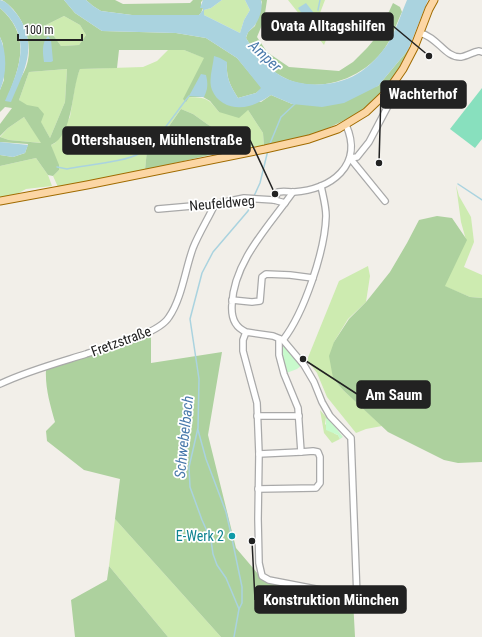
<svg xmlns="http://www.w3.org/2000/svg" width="482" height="637" font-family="'Roboto Condensed',sans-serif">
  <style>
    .grass { fill: #cdebb0 }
    .forest { fill: #add19e; fill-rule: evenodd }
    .park { fill: #c8facc }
    .pitch { fill: #88e0be }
    .water { fill: #aad3df }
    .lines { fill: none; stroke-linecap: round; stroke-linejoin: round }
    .stream { stroke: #aad3df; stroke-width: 1.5 }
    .minor-casing { stroke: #a9a9a9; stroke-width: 8 }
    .major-casing { stroke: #a06b00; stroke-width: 9 }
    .minor { stroke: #fff; stroke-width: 5.5 }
    .major { stroke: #fcd6a4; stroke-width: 7 }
    .culture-dot { fill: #0f9aa8; stroke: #fff; stroke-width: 1.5 }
    .labels { text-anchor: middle; stroke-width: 3.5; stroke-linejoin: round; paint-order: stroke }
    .street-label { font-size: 14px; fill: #222; stroke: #fff }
    .culture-label { font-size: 14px; fill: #0d838f; stroke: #fff; text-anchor: end }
    .water-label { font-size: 15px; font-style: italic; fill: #4a7aab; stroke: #fff }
    .leader { fill: none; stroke: #222; stroke-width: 1.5 }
    .callout-dot { fill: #222; stroke: #fff; stroke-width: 1.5 }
    .callout { fill: #222; stroke: #222; stroke-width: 1.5 }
    .callout-label { font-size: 15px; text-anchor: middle; font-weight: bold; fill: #fff }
  </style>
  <rect width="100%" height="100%" fill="#f2efe9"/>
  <g class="grass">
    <path d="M222,0H245L250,10L244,20L240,33L204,15V10L211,8Z"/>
    <path d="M288,0H325L320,13L330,30L324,45Z"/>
    <path d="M64,16L80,25L86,35L79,45L61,46L46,25Z"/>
    <path d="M168,50H184L205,58L189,97C207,98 208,98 219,112L248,110L263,133L264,146L244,147L207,124L193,114L181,109L156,145L147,150L145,170L58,187L53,176L59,170L51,145L55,143L70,117L76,79L80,69L143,67L157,61Z"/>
    <path d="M67,69L65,102L50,138C42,123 33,110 19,100L29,72Z"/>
    <path d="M24,117L42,143L9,140L0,137L8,128Z"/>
    <path d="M36,158L48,175L52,186L26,189L15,195L0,198V166Z"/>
    <path d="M456,185L459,196L471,217L474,242L464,267L482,275V298L470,297L444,286L466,240L461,222Z"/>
    <path d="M368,266L370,276L366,302L348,319L334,342L333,378L343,390L382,426L366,429L356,433L327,397L317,373L307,360L339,281Z"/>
    <path d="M320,410L326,417L325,424L335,434L338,435L340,439L332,443L324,433Z"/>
    <path d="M115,519L221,637H168L109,566Z"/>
    <path d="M273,584L309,590L307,601L284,597Z"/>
  </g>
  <g class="forest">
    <path d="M2,0H64L75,13L102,31L176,33L206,38L237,58L262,88L256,93L238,98C230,85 226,78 227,62L218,99L261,102L271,95L292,104L378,86L408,50L411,51L387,88L363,111L308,138L264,146L263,133L248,110L239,118L219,112L210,101L203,97H189L186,102L183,99L204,58L184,50H119L117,68L80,69C71,90 74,135 51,145L59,165V170L53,176L48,175L36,158L0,166V155L13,157L25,153L28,144L0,142V137L9,140L41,143L24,117L8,128L0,136V124L12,108L5,107L0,112V90L4,80L3,44L0,37V8C32,36 20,67 6,101C12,92 19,82 24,72C36,48 25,14 2,0ZM64,16L80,25L86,35L79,45L61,46L46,25ZM67,69L65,102L50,138L41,122L44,114L38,107L27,105L19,100L29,72Z"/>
    <path d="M86,0H115L123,4L190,3L193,0H203L201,2V8H203L201,13L199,15H132L101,11L93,6Z"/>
    <path d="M261,0H267L264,20L257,37L267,52L289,67L339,71L353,62L367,48L378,35L393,3L400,7L402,12C397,22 394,33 388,43C368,78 317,97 281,76C265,67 255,53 246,38L248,32L255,26L262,2Z"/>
    <path d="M181,109L193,114L207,124L244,147L145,170L147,150L156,145Z"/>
    <path d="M437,216L452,218L467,240L445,286L470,297L482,298V462L458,463L444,460L388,432L343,390L333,378L329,356L334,342L349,319L366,302L390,272L407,243L419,220Z"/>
    <path d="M151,334V363L222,352L208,435L236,548L264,581L273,584L284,597L307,601L309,590L353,599L355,637H221L115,519L120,479L84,470L47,441L46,431L55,422C50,404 45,388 46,369Z"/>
    <path d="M109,566L168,637H75L71,600L107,580Z"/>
  </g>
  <g class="park">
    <path d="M280,340L302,365L297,369L284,374Z"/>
    <path d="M326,417L328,418L343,437L340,439L338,435L326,430Z"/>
  </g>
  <path class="pitch" d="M482,88V139L475,148L450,129Z"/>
  <g class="water">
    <path d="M0,0C7,1 11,8 16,13C40,44 24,72 11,102L5,101C20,68 33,36 0,8Z"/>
    <path d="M64,0H86L93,6L101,11L132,15H199L203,10V8H200L203,0H222L211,8L204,10V15L240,33L244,20L250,10L245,0H261C263,7 260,18 255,25C251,30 248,30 246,38C255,53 265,66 281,76C302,88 336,87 357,74C369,67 379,56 387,45C395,33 401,14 407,0H428L408,50L378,86L344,103L322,107L292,104L271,95C265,99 257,104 249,106C235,110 218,105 212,90C208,80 213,67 214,56L220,58L227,62C226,78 230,85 238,98L256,93L261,88L237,58L206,38L176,33L102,31L75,13Z"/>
    <path d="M306,3L327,30L319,38L298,8Z"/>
    <path d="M48,36L51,40L53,61L51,62H44C43,54 41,43 48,36Z"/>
    <path d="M0,37C7,53 7,74 0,90Z"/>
    <path d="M201,74L206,75C208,83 208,89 204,97L189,96Z"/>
    <path d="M0,142L28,145L25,153L13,157L0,155Z"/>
  </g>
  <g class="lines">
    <g class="stream">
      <path d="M318,10L320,0"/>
      <path d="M269,146L281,117L296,103"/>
      <path d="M57,167L67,169C86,165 126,162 140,153C157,142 176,112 189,96"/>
      <path d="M458,184L482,200"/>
      <path d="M254,196L260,183L268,150"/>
      <path d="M198,430L206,459L226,512L231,534L242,587V603L239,609"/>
      <path d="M234,637L239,609L226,578L217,565L213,554L211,540L202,520L190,487L189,467L198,428L199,379L190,319L202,273L213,252L248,211L253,200"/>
    </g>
    <defs>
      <g id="minor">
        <path d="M420,33C438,37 445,58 461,57C467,56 473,52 479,51L482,52"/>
        <path d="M350,158L357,157L369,142L388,106"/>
        <path d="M350,158L385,201"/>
        <path d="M274,200L278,192C284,191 288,192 294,192C331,190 364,165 346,125"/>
        <path d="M158,209L215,204L244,198L274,200L285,203"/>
        <path d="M232,300L252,302L260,301L262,277L266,274L290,275L313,278"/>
        <path d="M246,332L273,336L283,340L304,365L314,382L322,402L330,416L351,438L357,597L269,580L262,576L259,563L258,519L259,454L257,403L243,351V340L246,332C234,327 231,316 232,304C234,261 269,226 293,192"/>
        <path d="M283,340C304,313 325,251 326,216C326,206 323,196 321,186"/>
        <path d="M0,384C27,371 57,363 86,354C106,347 158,335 169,317C182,298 185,270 193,248C199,233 208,219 215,204"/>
        <path d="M257,416H299"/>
        <path d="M259,454L301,452"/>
        <path d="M258,489L316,488L320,483V457L318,452L313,451L301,452L298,408L284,374L279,355V339"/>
      </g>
      <path id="major" d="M0,201L87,185L265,149L309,139L338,129L366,112L387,92L403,69L414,48L429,9L434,0"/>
    </defs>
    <use href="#minor" class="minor-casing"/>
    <use href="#major" class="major-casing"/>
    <use href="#minor" class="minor"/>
    <use href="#major" class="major"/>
  </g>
  <circle class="culture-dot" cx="232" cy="536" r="4"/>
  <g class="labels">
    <g class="street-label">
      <text transform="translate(222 203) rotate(-5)" y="5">Neufeldweg</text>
      <text transform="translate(121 341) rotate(-20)" y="5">Fretzstraße</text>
    </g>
    <g class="culture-label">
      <text x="224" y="541">E-Werk 2</text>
    </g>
    <g class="water-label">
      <text transform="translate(265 56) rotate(43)" y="5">Amper</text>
      <text transform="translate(184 437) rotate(-84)" y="5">Schwebelbach</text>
    </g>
  </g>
  <path class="leader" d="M429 56L393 26M379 163L381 94M275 194L250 140M303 359L357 394M252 541L255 600"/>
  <g class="callout-dot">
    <circle cx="429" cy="56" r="4"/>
    <circle cx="379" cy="163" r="4"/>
    <circle cx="275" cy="194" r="4"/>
    <circle cx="303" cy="359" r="4"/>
    <circle cx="252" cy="541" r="4"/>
  </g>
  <g class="callout">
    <rect x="262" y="13" width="131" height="27" rx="4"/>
    <rect x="381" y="81" width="85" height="27" rx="4"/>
    <rect x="63" y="127" width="187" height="27" rx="4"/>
    <rect x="357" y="381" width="73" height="27" rx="4"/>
    <rect x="255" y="586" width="151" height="27" rx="4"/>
  </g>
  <g class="callout-label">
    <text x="328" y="31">Ovata Alltagshilfen</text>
    <text x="423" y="99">Wachterhof</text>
    <text x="157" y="145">Ottershausen, Mühlenstraße</text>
    <text x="394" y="400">Am Saum</text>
    <text x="331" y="605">Konstruktion München</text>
  </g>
  <path d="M18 34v6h64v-6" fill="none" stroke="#222222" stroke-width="2"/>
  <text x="24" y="34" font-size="12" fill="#222222" stroke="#ffffff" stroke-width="3" paint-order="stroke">100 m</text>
</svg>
